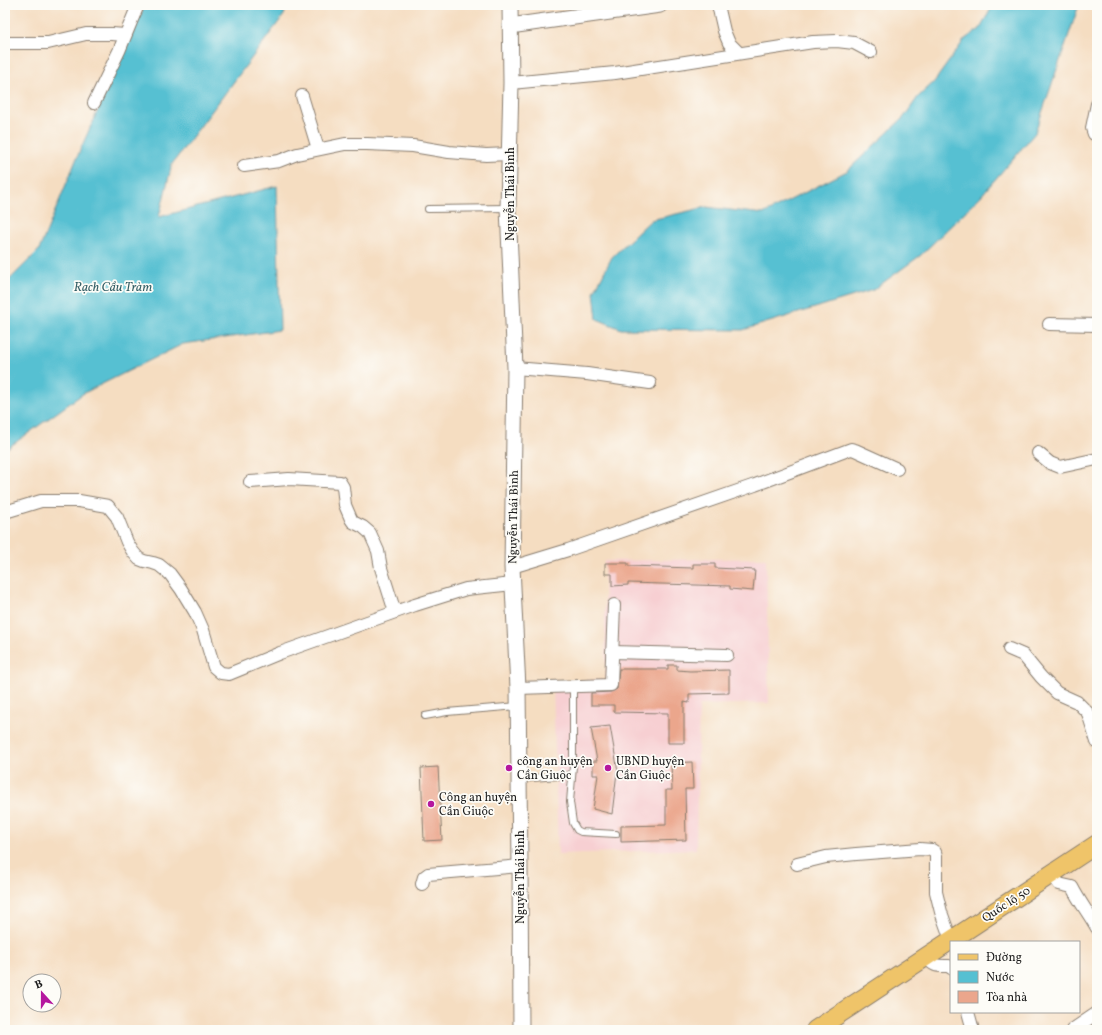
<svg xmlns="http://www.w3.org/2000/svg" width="1102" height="1035" font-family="Vollkorn,serif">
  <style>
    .built { fill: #f7cfd2 }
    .water { fill: #56c0d2; stroke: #396e77 }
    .building { fill: #eba68c }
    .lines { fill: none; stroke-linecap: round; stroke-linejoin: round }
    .service-casing { stroke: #887c6e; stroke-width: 8 }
    .minor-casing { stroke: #887c6e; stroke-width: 14 }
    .tertiary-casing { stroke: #887c6e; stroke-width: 17 }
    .primary-casing { stroke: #887c6e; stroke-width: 20 }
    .service { stroke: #fff; stroke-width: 6 }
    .minor { stroke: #fff; stroke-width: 12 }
    .tertiary { stroke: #fff; stroke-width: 15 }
    .primary { stroke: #efc469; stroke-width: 18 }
    .poi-dot { fill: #b5179e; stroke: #fdfcf7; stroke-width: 1.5 }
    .labels { text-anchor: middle; stroke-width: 3.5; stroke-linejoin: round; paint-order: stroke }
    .street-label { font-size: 12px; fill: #1c1c1c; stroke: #fdfcf7 }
    .poi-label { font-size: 12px; fill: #1c1c1c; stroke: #fdfcf7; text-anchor: start }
    .water-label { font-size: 13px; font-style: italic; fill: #335e65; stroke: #fdfcf7 }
  </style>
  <rect width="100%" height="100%" fill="#fdfcf7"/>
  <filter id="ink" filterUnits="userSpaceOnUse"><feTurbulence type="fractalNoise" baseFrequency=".025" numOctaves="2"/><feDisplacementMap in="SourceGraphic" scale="8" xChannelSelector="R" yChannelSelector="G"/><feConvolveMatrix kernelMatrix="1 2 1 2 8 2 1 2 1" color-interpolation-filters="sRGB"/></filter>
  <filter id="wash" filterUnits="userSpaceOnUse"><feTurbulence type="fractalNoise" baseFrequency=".012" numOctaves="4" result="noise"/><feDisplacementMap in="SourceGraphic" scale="16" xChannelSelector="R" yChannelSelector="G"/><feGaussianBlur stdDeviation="0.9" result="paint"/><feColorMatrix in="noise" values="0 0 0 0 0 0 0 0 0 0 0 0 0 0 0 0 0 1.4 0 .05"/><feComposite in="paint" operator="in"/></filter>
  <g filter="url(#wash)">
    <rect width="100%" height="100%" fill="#f5ddc1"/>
    <path class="built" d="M766,558L769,703L699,705L696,849L558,854L553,682L606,680L604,561Z"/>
    <g class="water">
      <path d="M145,5H287L284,15L172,164L159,217L277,186L280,330L183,344L84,393L5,450V284L39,250L81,148Z"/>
      <path d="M993,5H1079L1035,133L980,197L921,255L873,290L743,330L621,329L597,319L594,292L612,257L651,220L706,207L763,214L847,171L904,117L918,97L934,82L965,39L980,29Z"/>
    </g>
    <g id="blocks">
      <g class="building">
        <path d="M605,563H628V566L693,568V564H715V568L755,570L753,591L730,589V586L628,583V585L612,586V574H605Z"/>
        <path d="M668,665H677V670L690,671L729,670V693L689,694V703L684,702V743H668V713L614,712V705H591V693L611,692L617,689L619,669H668Z"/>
        <path d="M610,726L618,772H617L612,814L593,809L598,775H593V761H597L591,728Z"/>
        <path d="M692,762L693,789H685L686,840L621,842V826L666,825V790H672L671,763Z"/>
        <path d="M438,767L442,840L424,841L421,768Z"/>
      </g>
    </g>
  </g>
  <g filter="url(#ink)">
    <use href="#blocks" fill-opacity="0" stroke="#887c6e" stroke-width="1"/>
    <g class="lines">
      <defs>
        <g id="service">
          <path d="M428,209L508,208"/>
          <path d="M573,686V766L570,802L573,823L577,830L581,832L616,834"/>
          <path d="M425,716L447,712L518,706"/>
          <path d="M519,779L572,775"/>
        </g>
        <g id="minor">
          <path d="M718,5L724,31L729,43L739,53"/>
          <path d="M5,43H48L86,34H112L125,35"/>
          <path d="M511,83L615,73L813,42L837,41L854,43L871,52"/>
          <path d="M302,96L318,149"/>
          <path d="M94,103L119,51L138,5"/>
          <path d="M1097,104L1092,128L1094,134L1097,135"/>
          <path d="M244,166L279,161L297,154L345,144H367L413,146L449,152L486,155L509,154"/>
          <path d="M1049,324L1097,325"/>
          <path d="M515,368L587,374L650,383"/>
          <path d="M1038,453L1050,463L1060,467L1097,459"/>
          <path d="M250,482L289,479L340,482L343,487L345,505L351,519L353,522L363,527L370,533L378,551L381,568L395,612"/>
          <path d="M5,512L41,501H79L108,506L117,517L127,542L133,552L139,559L144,561L153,563L159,565L170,574L181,589L195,612L203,630L214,667L221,673L229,674L280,653L415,605L466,589L513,584"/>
          <path d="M512,567L568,550L755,485L851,449L855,450L897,469"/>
          <path d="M1009,649L1023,655L1041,677L1057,693L1077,702L1088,713L1097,742"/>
          <path d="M612,652L727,655"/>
          <path d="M518,688L611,685L614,605"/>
          <path d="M797,864L826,857L856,854L920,849L932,850L935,852L936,856V892L941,912L951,940"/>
          <path d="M1052,874L1059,884L1072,887C1079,901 1089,914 1097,928"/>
          <path d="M422,884L424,877L428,874L520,866"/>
          <path d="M926,957C934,967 937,966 949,966L951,968"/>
          <path d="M968,1012L973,1030"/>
          <path d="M1072,1030L1097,1013"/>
        </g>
        <g id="tertiary">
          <path d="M510,5L511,83L508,208L515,368L512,567L518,688L520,866L521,1030"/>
          <path d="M510,26L660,5"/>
        </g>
        <path id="primary" d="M815,1030L1097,844"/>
      </defs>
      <use href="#service" class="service-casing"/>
      <use href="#minor" class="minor-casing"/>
      <use href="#tertiary" class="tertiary-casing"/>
      <use href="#primary" class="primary-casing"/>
      <use href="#service" class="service"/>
      <use href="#minor" class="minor"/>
      <use href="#tertiary" class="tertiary"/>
      <use href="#primary" class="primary"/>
    </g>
  </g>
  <g class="poi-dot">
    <circle cx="509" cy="768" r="4"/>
    <circle cx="608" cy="768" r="4"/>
    <circle cx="431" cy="804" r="4"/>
  </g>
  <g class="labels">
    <g class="street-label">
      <text transform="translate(510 194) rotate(-90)" y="4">Nguyễn Thái Bình</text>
      <text transform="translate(513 517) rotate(-89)" y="4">Nguyễn Thái Bình</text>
      <text transform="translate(520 877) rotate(-90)" y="4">Nguyễn Thái Bình</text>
      <text transform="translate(1006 904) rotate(-33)" y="4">Quốc lộ 50</text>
    </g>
    <g class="poi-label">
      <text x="517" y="765">công an huyện<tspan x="517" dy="14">Cần Giuộc</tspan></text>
      <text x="616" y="765">UBND huyện<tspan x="616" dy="14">Cần Giuộc</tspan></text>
      <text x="439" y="801">Công an huyện<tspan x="439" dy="14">Cần Giuộc</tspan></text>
    </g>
    <g class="water-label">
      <text x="113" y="291">Rạch Cầu Tràm</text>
    </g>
  </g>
  <rect width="1102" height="1035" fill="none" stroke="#fdfcf7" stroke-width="20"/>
  <rect x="950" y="941" width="130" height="72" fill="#fdfcf7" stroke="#a3a29f"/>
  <rect x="958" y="954" width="20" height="6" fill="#efc469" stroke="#a3a29f"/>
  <text x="986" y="961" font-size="12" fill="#1c1c1c">Đường</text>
  <rect x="958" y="971" width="20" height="12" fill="#56c0d2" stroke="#a3a29f"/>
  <text x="986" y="981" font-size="12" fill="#1c1c1c">Nước</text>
  <rect x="958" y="991" width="20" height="12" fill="#eba68c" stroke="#a3a29f"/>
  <text x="986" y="1001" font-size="12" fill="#1c1c1c">Tòa nhà</text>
  <g transform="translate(42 993) rotate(339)"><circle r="19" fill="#fdfcf7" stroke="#a3a29f"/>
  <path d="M0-3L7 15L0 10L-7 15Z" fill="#b5179e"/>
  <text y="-6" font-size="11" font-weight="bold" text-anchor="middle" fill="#1c1c1c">B</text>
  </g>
</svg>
